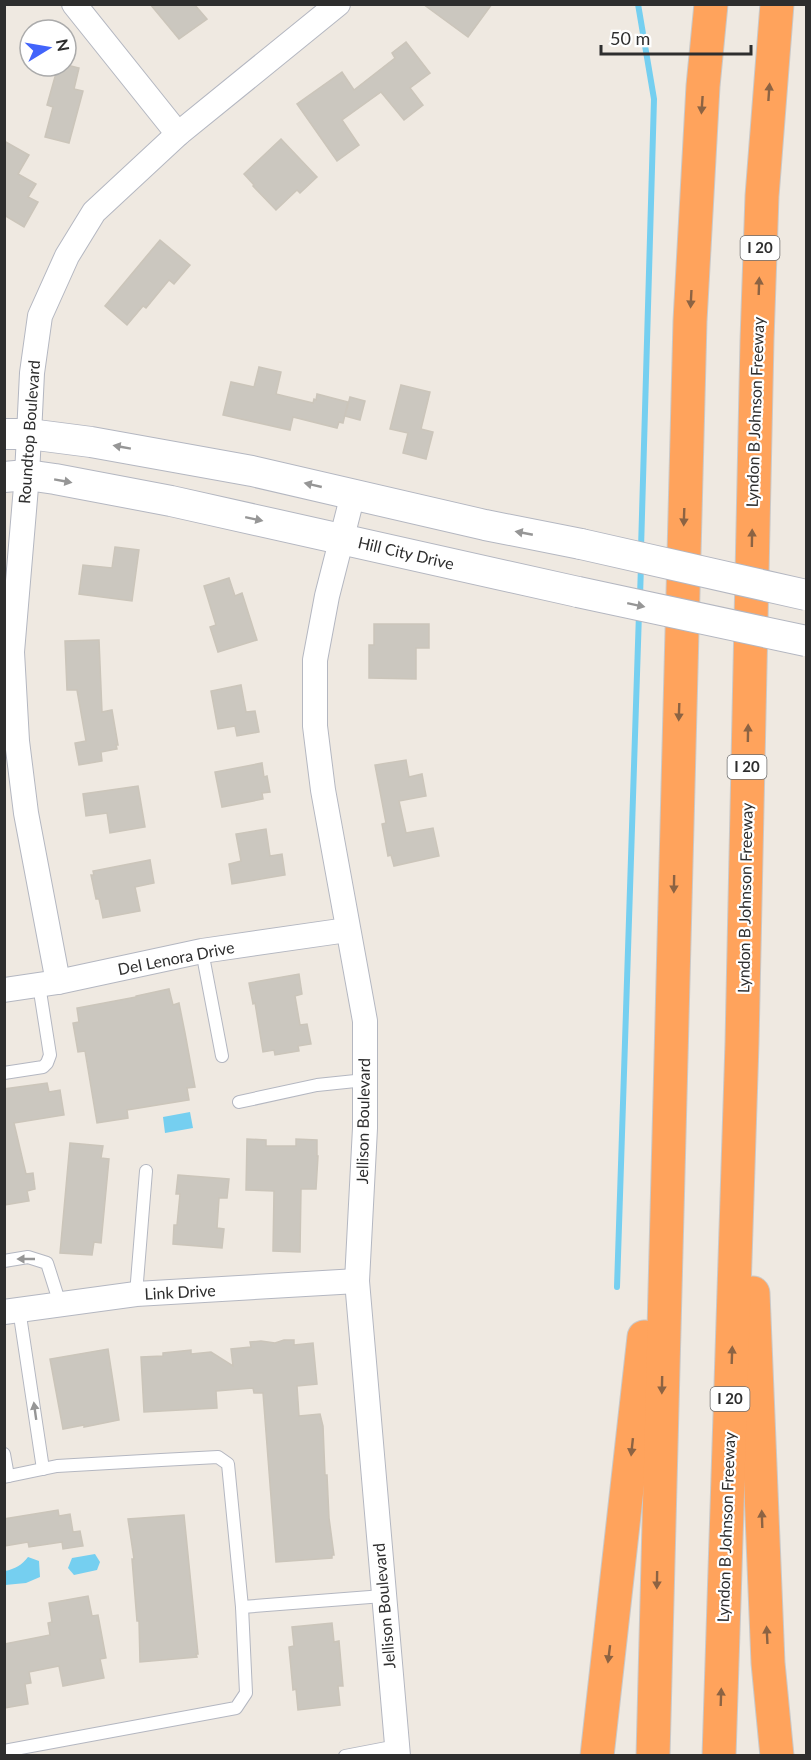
<svg xmlns="http://www.w3.org/2000/svg" width="811" height="1760" font-family="Lato,sans-serif">
  <style>
    .water { fill: #75cff0 }
    .lines { fill: none; stroke-linecap: round; stroke-linejoin: round }
    .stream { stroke: #75cff0; stroke-width: 6 }
    .building { fill: #cbc7bf; stroke: #cbc5ba; stroke-width: 1.5 }
    .service-casing { stroke: #b4b7c1; stroke-width: 14 }
    .minor-casing { stroke: #b4b7c1; stroke-width: 26 }
    .tertiary-casing { stroke: #b4b7c1; stroke-width: 32 }
    .motorway-casing { stroke: #c9c9c9; stroke-width: 35 }
    .service { stroke: #fff; stroke-width: 12 }
    .minor { stroke: #fff; stroke-width: 24 }
    .tertiary { stroke: #fff; stroke-width: 30 }
    .motorway { stroke: #ffa35c; stroke-width: 33 }
    .tertiary-bridge-casing { stroke: #b4b7c1; stroke-width: 32; stroke-linecap: butt }
    .tertiary-bridge { stroke: #fff; stroke-width: 30 }
    .oneway { fill: #8c6343 }
    .oneway2 { fill: #969696 }
    .labels { text-anchor: middle; stroke-width: 4.5; stroke-linejoin: round; paint-order: stroke }
    .shield { fill: #fff; stroke: #6d6d6d; stroke-width: 1.5 }
    .shield-label { font-size: 15px; font-weight: bold; fill: #2e2e2e }
    .street-label { font-size: 16px; fill: #2e2e2e; stroke: #fff }
  </style>
  <rect width="100%" height="100%" fill="#efe9e1"/>
  <g class="water">
    <path d="M190,1112L193,1128L165,1133L163,1117Z"/>
    <path d="M95,1554L100,1562L97,1570L74,1575L68,1568L72,1558Z"/>
    <path d="M28,1557L39,1561L40,1577L26,1583L5,1585V1571C15,1569 22,1565 28,1557Z"/>
  </g>
  <g class="lines">
    <g class="stream">
      <path d="M638,4L654,99L641,549"/>
      <path d="M640,597L641,565"/>
      <path d="M617,1287L639,613"/>
    </g>
  </g>
  <g class="building">
    <path d="M150,4H194L207,19L179,39Z"/>
    <path d="M423,4H492L468,37Z"/>
    <path d="M406,42L430,73L410,88L423,105L404,120L381,92L342,120L359,145L337,161L297,104L342,72L354,90L395,58L392,53Z"/>
    <path d="M58,66H71L79,68L74,89L83,91L69,143L45,137L53,107L47,105Z"/>
    <path d="M281,139L317,177L300,193L297,190L276,210L253,186L254,185L244,174Z"/>
    <path d="M4,141L29,155L18,174L36,184L28,197L38,202L24,227L4,215Z"/>
    <path d="M160,240L190,265L174,284L169,280L146,308L143,306L127,325L105,306Z"/>
    <path d="M259,367L281,372L276,394L313,403L314,399L316,400L317,394L348,402L343,423L339,422L337,428L293,417L290,430L223,415L231,382L254,387Z"/>
    <path d="M401,385L430,392L421,429L433,432L426,459L403,453L408,433L390,429Z"/>
    <path d="M350,397L365,401L360,420L345,416Z"/>
    <path d="M115,547L139,550L132,601L79,594L83,565L112,568Z"/>
    <path d="M229,578L235,596L242,593L257,640L218,652L210,627L216,625L204,586Z"/>
    <path d="M374,624H429V648H416V679L369,678V645H374Z"/>
    <path d="M99,640L102,712L112,710L118,745H116L117,749L101,752L102,761L79,765L75,743L86,741L77,690H67L65,641Z"/>
    <path d="M241,685L246,712L255,711L259,732L237,736L235,726L218,729L211,691Z"/>
    <path d="M406,760L409,777L422,774L426,796L399,801L406,833L433,828L439,856L394,866L391,855L388,856L382,824L386,823L375,765Z"/>
    <path d="M262,763L264,777L267,776L270,792L262,793L263,799L222,807L215,772Z"/>
    <path d="M138,786L145,827L110,833L107,813L86,816L83,794Z"/>
    <path d="M266,829L270,856L282,854L285,875L232,884L229,864L241,861L236,834Z"/>
    <path d="M150,860L154,883L135,887L140,911L103,918L99,899H96L91,875H94L93,871Z"/>
    <path d="M299,974L302,994L295,996L300,1025L307,1024L311,1044L298,1046L299,1051L275,1055L274,1050L263,1052L255,1003L253,1004L249,983Z"/>
    <path d="M169,989L173,1005L179,1003L185,1033L195,1087L187,1088L189,1100L127,1110L128,1118L97,1123L85,1051L78,1052L73,1023L79,1022L77,1008L136,997V996Z"/>
    <path d="M47,1083L49,1092L60,1090L64,1115L14,1123L26,1174L33,1173L35,1189L27,1191L29,1201L4,1205V1089Z"/>
    <path d="M247,1139L266,1140V1146H296V1139L317,1140V1156H318L316,1189H301L300,1252L273,1251L274,1191L246,1190Z"/>
    <path d="M70,1143L103,1146L101,1158L109,1159L101,1243L94,1242L92,1255L60,1253Z"/>
    <path d="M178,1175L229,1179L227,1198H219L217,1228L224,1229L222,1248L173,1244L174,1225H177L180,1194H176Z"/>
    <path d="M284,1340H294V1345L313,1343L317,1384L297,1386L299,1416L320,1414L323,1426L325,1475H327L329,1518L334,1555H332V1558L276,1562L263,1393H254L253,1388L216,1391L217,1408L144,1412L141,1357L163,1356V1353L191,1350V1354L211,1352L233,1366L231,1349L251,1347L250,1342L261,1341L275,1343Z"/>
    <path d="M108,1349L119,1420L84,1427V1425L63,1429L50,1359Z"/>
    <path d="M58,1510L59,1516L70,1514L73,1532L80,1531L83,1546L63,1549L62,1542L29,1547L28,1542L4,1546V1519Z"/>
    <path d="M184,1515L198,1654H196L197,1657L140,1662L139,1621H137L132,1559H134L128,1519Z"/>
    <path d="M88,1596L92,1616L98,1615L106,1658L100,1659L104,1678L63,1686L59,1666L29,1672L31,1683L25,1684L28,1704L4,1708V1644L50,1635L48,1623L52,1622L49,1603Z"/>
    <path d="M332,1623L334,1642L339,1641L343,1686H338L340,1705L298,1710L296,1689L293,1690L289,1647L294,1646L292,1627Z"/>
  </g>
  <g class="lines">
    <defs>
      <g id="service">
        <path d="M202,951L222,1056"/>
        <path d="M4,1073L43,1067L47,1063L50,1055L39,985"/>
        <path d="M239,1102L317,1085L365,1080"/>
        <path d="M4,1261L28,1257L47,1263L60,1304"/>
        <path d="M136,1294L146,1171"/>
        <path d="M19,1309L43,1469"/>
        <path d="M4,1454L8,1476"/>
        <path d="M4,1477L57,1466L161,1460L218,1457L228,1464L242,1607L246,1693L236,1708L4,1751"/>
        <path d="M242,1607L383,1596"/>
        <path d="M345,1756L397,1746"/>
      </g>
      <g id="minor">
        <path d="M74,4L178,134"/>
        <path d="M353,494L327,596L315,660V726L323,790L365,1021V1128L357,1281L398,1756"/>
        <path d="M58,982L26,813L17,741L12,652L27,475L32,373L40,316L67,256L94,212L178,134L338,4"/>
        <path d="M4,990L58,982L202,951L347,930"/>
        <path d="M4,1312L136,1294L357,1281"/>
      </g>
      <g id="tertiary">
        <path d="M4,434H29L91,442L252,471L485,525L581,544"/>
        <path d="M4,477L27,475L55,479L171,501L578,592"/>
      </g>
      <g id="motorway">
        <path d="M753,1293L768,1663L777,1756"/>
        <path d="M597,1756L644,1337"/>
        <path d="M653,1756L690,321L703,86L711,4"/>
        <path d="M719,1756L742,1043L757,340L762,196L777,4"/>
      </g>
    </defs>
    <use href="#service" class="service-casing"/>
    <use href="#minor" class="minor-casing"/>
    <use href="#tertiary" class="tertiary-casing"/>
    <use href="#motorway" class="motorway-casing"/>
    <use href="#service" class="service"/>
    <use href="#minor" class="minor"/>
    <use href="#tertiary" class="tertiary"/>
    <use href="#motorway" class="motorway"/>
    <defs>
      <g id="tertiary-bridge">
        <path d="M581,544L806,595"/>
        <path d="M578,592L806,641"/>
      </g>
    </defs>
    <use href="#tertiary-bridge" class="tertiary-bridge-casing"/>
    <use href="#tertiary-bridge" class="tertiary-bridge"/>
  </g>
  <defs><path id="oneway-solid" d="M-6-.8H1V-3.2L6.5 0L1 3.2V.8H-6Z" transform="scale(1.5)"/></defs>
  <g class="oneway">
    <use href="#oneway-solid" transform="translate(769 92) rotate(-86)"/>
    <use href="#oneway-solid" transform="translate(702 105) rotate(94)"/>
    <use href="#oneway-solid" transform="translate(759 286) rotate(-88)"/>
    <use href="#oneway-solid" transform="translate(691 299) rotate(93)"/>
    <use href="#oneway-solid" transform="translate(684 517) rotate(92)"/>
    <use href="#oneway-solid" transform="translate(752 538) rotate(-89)"/>
    <use href="#oneway-solid" transform="translate(679 712) rotate(92)"/>
    <use href="#oneway-solid" transform="translate(748 733) rotate(-89)"/>
    <use href="#oneway-solid" transform="translate(674 884) rotate(91)"/>
    <use href="#oneway-solid" transform="translate(732 1355) rotate(-88)"/>
    <use href="#oneway-solid" transform="translate(662 1385) rotate(91)"/>
    <use href="#oneway-solid" transform="translate(632 1447) rotate(96)"/>
    <use href="#oneway-solid" transform="translate(762 1519) rotate(-92)"/>
    <use href="#oneway-solid" transform="translate(657 1580) rotate(91)"/>
    <use href="#oneway-solid" transform="translate(767 1635) rotate(-93)"/>
    <use href="#oneway-solid" transform="translate(609 1654) rotate(97)"/>
    <use href="#oneway-solid" transform="translate(721 1697) rotate(-88)"/>
  </g>
  <g class="oneway2">
    <use href="#oneway-solid" transform="translate(122 447) rotate(-170)"/>
    <use href="#oneway-solid" transform="translate(63 481) rotate(10)"/>
    <use href="#oneway-solid" transform="translate(313 485) rotate(-167)"/>
    <use href="#oneway-solid" transform="translate(254 519) rotate(12)"/>
    <use href="#oneway-solid" transform="translate(524 533) rotate(-169)"/>
    <use href="#oneway-solid" transform="translate(636 605) rotate(12)"/>
    <use href="#oneway-solid" transform="translate(26 1259) rotate(-180)"/>
    <use href="#oneway-solid" transform="translate(35 1411) rotate(-98)"/>
  </g>
  <g class="labels">
    <g class="shield">
      <rect x="740.5" y="236" width="39" height="24" rx="4.5"/>
      <rect x="727.5" y="755" width="39" height="24" rx="4.5"/>
      <rect x="710.5" y="1387" width="39" height="24" rx="4.5"/>
    </g>
    <g class="shield-label">
      <text x="760" y="253">I 20</text>
      <text x="747" y="772">I 20</text>
      <text x="730" y="1404">I 20</text>
    </g>
    <g class="street-label">
      <text transform="translate(755 412) rotate(-88)" y="6">Lyndon B Johnson Freeway</text>
      <text transform="translate(29 432) rotate(-86)" y="6">Roundtop Boulevard</text>
      <text transform="translate(406 553) rotate(13)" y="6">Hill City Drive</text>
      <text transform="translate(745 898) rotate(-89)" y="6">Lyndon B Johnson Freeway</text>
      <text transform="translate(176 958) rotate(-11)" y="6">Del Lenora Drive</text>
      <text transform="translate(363 1121) rotate(-89)" y="6">Jellison Boulevard</text>
      <text transform="translate(180 1292) rotate(-3)" y="6">Link Drive</text>
      <text transform="translate(726 1527) rotate(-88)" y="6">Lyndon B Johnson Freeway</text>
      <text transform="translate(384 1606) rotate(-95)" y="6">Jellison Boulevard</text>
    </g>
  </g>
  <rect width="811" height="1760" fill="none" stroke="#2e2e2e" stroke-width="12"/>
  <g transform="translate(48 48) rotate(79)"><circle r="28" fill="#ffffff" stroke="#ababab" stroke-width="1.5"/>
  <path d="M0-4.5L10 22L0 15L-10 22Z" fill="#4264fb"/>
  <text y="-9" font-size="16" font-weight="bold" text-anchor="middle" fill="#2e2e2e">N</text>
  </g>
  <path d="M601 45v9h150v-9" fill="none" stroke="#2e2e2e" stroke-width="3"/>
  <text x="610" y="45" font-size="18" fill="#2e2e2e" stroke="#ffffff" stroke-width="4.5" paint-order="stroke">50 m</text>
</svg>
